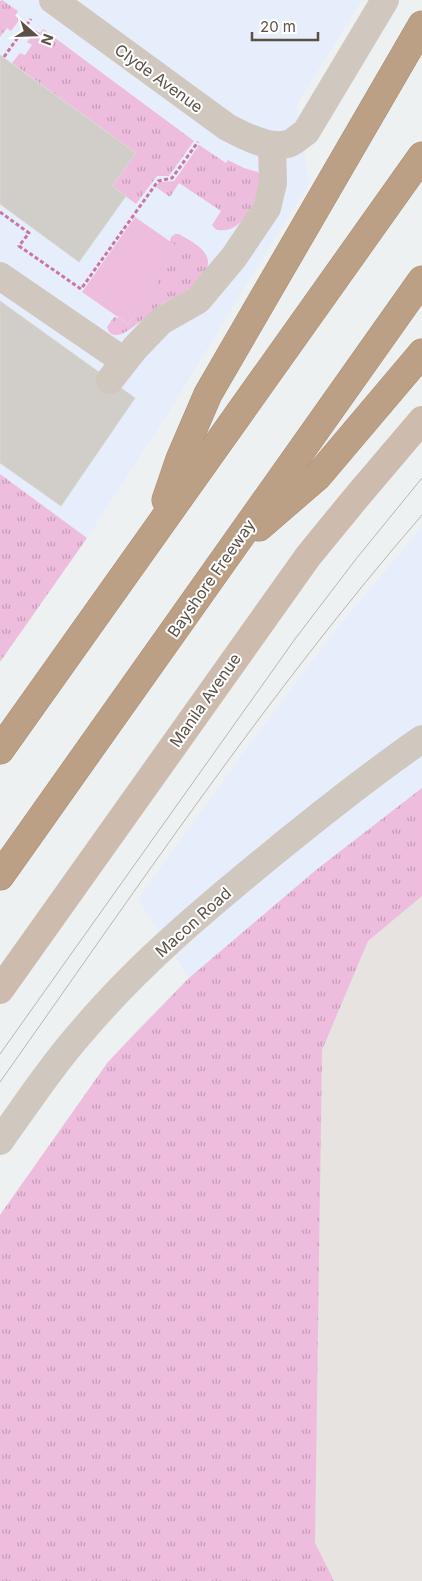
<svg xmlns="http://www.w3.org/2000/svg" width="422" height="1581" font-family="Inter,sans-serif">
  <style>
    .commercial { fill: #e7eefb }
    .airport { fill: #e6e3e0 }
    .grass { fill: url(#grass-tufts) }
    .green { fill: #eebddd }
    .building { fill: #d1cdc8; stroke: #dad7d2 }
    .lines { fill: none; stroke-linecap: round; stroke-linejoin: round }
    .highway-casing { stroke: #a88c71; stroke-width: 29 }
    .path { stroke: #cb75a3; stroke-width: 3; stroke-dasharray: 4 2.5; stroke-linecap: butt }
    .minor { stroke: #d0c7bf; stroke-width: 28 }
    .major { stroke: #cdbcae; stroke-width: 28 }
    .highway { stroke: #bca086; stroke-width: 28 }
    .tram { stroke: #b8b5b0; stroke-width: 1 }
    .labels { text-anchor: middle; stroke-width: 4; stroke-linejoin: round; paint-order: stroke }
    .street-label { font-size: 16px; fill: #5b5046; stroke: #fff }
  </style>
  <defs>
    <pattern id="grass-tufts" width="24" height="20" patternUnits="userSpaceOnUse" patternTransform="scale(1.25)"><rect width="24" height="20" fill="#eebddd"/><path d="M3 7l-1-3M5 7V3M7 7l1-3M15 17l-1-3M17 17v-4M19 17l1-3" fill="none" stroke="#c49cb5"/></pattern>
  </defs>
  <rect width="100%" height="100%" fill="#eef1f1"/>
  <g class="commercial">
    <path d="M0,0H362L297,104L309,184L263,257L172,407L87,538L0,476Z"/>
    <path d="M422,527V788L316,870L189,978L138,899L246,749L335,631Z"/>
  </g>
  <path class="airport" d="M422,788V1581H0V1215L108,1062L139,1028L189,978L316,870Z"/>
  <g class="grass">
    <path d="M2,0L18,11L15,16L20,19L11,31L7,28L0,37V1Z"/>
    <path d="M43,29L194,141L169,176H157L136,204L112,186L136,153L12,63L20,53L25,55L32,45L27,42L35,30L40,33Z"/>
    <path d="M199,145L226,163L228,160L244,168L258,172L263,179C257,196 246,228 225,230C220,231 215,230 212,225L221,211L179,183L170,197L156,187L160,182L174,181Z"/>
    <path d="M175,234H179C189,240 208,249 208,262C209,284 174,296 159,306C150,311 114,352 107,327L114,317L119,318L128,324L180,249L170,242L171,237Z"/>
    <path d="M0,474L87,538L0,662Z"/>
    <path d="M422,788V896L368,941L322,1050L315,1543L334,1581H0V1215L108,1062L189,978L316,870Z"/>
  </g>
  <path class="green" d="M135,217L181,249L128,324L82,292Z"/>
  <g class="building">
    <path d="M0,55L136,153L112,186L126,196L79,262L0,204Z"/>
    <path d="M0,301L135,398L61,506L0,463Z"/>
  </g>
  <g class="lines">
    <defs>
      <g id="highway">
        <path d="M166,500L180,459L208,394L422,25"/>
        <path d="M259,527L318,476L422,353"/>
        <path d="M0,750L422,156"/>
        <path d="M0,876L422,280"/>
      </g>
    </defs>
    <use href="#highway" class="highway-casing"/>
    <g class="path">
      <path d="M4,57L31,19"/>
      <path d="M0,212L29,233L19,246L81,289L158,181L172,178L198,142"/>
    </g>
    <g class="minor">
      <path d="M53,0L227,127C242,135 272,151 290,143C295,141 301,135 306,132L385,0"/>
      <path d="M0,276L124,361"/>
      <path d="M110,380L135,348L161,321L198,300L234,257L267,208L273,183L272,145"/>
      <path d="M0,1141C27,1103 53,1064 84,1029C139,964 206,908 272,854C321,814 370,775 422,739"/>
    </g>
    <path class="major" d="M0,990L309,555L359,494L422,420"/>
    <use href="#highway" class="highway"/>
    <g class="tram">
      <path d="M0,1054L295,639L356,559L422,478"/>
      <path d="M0,1082C136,890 268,693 422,515"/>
    </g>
  </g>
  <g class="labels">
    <g class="street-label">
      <text transform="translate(159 78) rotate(36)" y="6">Clyde Avenue</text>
      <text transform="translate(211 578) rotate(-55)" y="6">Bayshore Freeway</text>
      <text transform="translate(205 700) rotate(-55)" y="6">Manila Avenue</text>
      <text transform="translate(193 922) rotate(-42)" y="6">Macon Road</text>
    </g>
  </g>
  <g transform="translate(35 35) rotate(110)" stroke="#ffffff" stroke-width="4" paint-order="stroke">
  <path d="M0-4L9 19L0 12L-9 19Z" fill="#5b5046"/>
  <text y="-8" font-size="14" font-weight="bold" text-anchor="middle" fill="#5b5046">N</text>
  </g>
  <path d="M252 32v8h66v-8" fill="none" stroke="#5b5046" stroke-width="2.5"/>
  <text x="260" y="32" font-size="15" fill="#5b5046" stroke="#ffffff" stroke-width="4" paint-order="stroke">20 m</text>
</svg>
